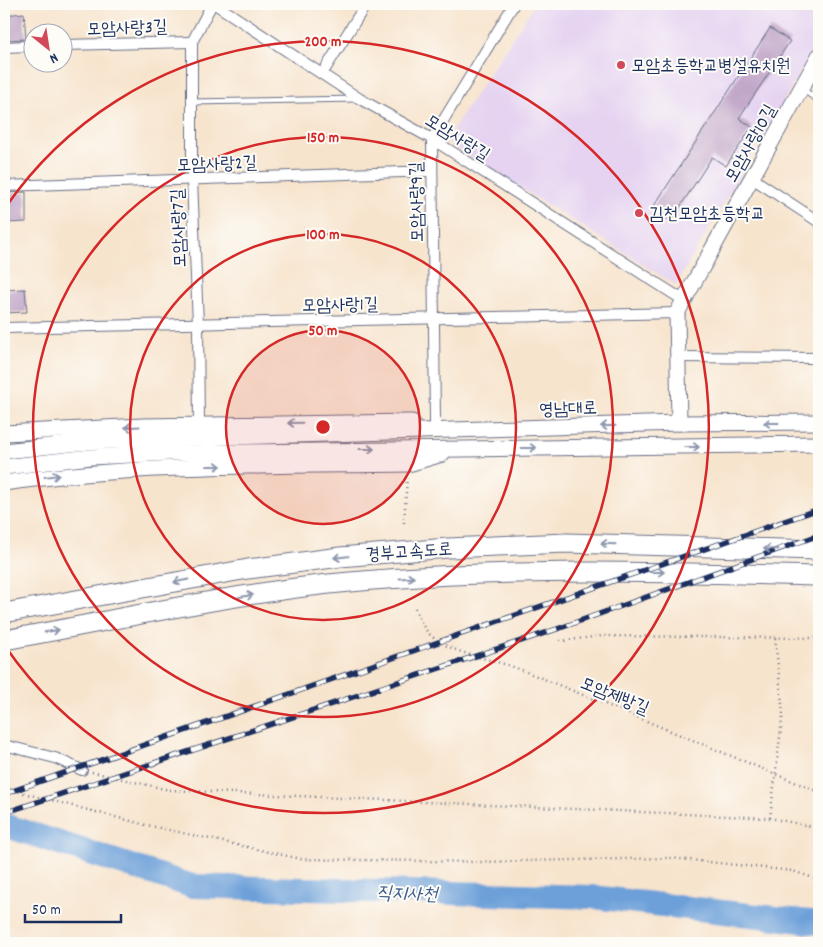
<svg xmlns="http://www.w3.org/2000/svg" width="823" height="947" font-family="Dekko,'Poor Story',sans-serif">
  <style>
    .built { fill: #e5d3f1 }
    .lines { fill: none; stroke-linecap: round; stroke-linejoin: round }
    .river { stroke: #6da0d9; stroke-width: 24 }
    .building { fill: #bb9ec4 }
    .lane-casing { stroke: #686e85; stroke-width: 7 }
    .street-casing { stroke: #686e85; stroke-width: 12 }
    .secondary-casing { stroke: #686e85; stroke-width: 17 }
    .highway-casing { stroke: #686e85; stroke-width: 21 }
    .path { stroke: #686e85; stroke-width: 2.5; stroke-dasharray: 1 4; stroke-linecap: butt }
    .lane { stroke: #fff; stroke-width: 5 }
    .street { stroke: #fff; stroke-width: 10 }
    .secondary { stroke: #fff; stroke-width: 15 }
    .highway { stroke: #fff; stroke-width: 19 }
    .rail-casing { stroke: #1b2f5e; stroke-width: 5.5 }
    .rail { stroke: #fdfcf7; stroke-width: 4; stroke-dasharray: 11; stroke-linecap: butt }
    .oneway { stroke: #8d97ae }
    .ring { fill: none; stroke: #d62828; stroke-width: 2.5 }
    .poi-dot { fill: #d1495b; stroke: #fdfcf7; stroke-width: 2 }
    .labels { text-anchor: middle; stroke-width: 4; stroke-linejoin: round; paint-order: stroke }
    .street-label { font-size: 18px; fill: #1b2f5e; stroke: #fdfcf7 }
    .poi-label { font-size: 18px; fill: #1b2f5e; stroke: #fdfcf7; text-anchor: start }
    .water-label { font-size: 19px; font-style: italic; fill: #3c5c8f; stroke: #fdfcf7 }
    .centre { fill: #d62828; stroke: #fdfcf7; stroke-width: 2.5 }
    .ring-label { font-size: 15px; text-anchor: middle; font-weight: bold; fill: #d62828; stroke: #fdfcf7; stroke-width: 4; stroke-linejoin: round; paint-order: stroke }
  </style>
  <rect width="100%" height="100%" fill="#fdfcf7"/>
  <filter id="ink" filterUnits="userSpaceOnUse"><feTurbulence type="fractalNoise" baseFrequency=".02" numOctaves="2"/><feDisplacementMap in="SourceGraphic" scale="10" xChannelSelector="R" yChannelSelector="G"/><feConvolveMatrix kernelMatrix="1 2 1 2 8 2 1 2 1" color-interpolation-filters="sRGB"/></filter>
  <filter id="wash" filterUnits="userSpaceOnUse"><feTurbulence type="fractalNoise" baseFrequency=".0096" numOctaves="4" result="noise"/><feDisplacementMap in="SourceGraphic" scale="20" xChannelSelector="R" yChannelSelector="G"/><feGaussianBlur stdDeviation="1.12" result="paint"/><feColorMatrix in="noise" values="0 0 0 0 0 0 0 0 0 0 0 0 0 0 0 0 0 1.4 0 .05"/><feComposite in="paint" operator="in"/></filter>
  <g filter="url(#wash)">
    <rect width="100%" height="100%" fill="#f7e4cd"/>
    <path class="built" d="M535,4H799L813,10L819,26V40L676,285L445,141Z"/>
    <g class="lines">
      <path class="river" d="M4,825L192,886L593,897L819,923"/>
    </g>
    <g id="blocks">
      <g class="building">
        <path d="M24,13L26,39L4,40V15Z"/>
        <path d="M770,28L790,41L739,118L752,127L726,166L712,157L671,221L652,209Z"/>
        <path d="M26,192V222L4,223V193Z"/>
        <path d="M25,289L27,312L4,313V290Z"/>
      </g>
    </g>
  </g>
  <g filter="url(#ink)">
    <use href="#blocks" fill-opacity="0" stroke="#686e85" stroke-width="1"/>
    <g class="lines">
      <defs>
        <g id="lane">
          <path d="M802,89L819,101"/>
          <path d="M192,102L357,99"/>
        </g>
        <g id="street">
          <path d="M215,4L360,99L432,139L683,300"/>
          <path d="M62,45L192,42"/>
          <path d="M4,47L32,46"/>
          <path d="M322,74L366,4"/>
          <path d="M752,178L819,222"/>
          <path d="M4,186L431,171"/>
          <path d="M4,328L677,313"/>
          <path d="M678,357L819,358"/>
          <path d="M435,422L432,139L514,4"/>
          <path d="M199,425L198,324L192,180V42L212,4"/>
          <path d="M4,745L55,758L82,770"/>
        </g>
        <g id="secondary">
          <path d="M679,423L677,313L819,56"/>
          <path d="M4,433L143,426L412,422"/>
          <path d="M4,451L88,442L166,439L679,423L819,422"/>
          <path d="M4,467L91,457L169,453L819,444"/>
          <path d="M4,483C138,464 273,466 408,464L442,454"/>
        </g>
        <g id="highway">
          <path d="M4,613L248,569L340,557L448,548L566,543L819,550"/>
          <path d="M4,640C112,621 220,596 329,584C492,567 656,572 819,576"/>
        </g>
      </defs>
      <use href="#lane" class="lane-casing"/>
      <use href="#street" class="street-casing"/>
      <use href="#secondary" class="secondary-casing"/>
      <use href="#highway" class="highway-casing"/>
      <g class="path">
        <path d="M404,523L407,478"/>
        <path d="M415,608C419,619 425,632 435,639C461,657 496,659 524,671C623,711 721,752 819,792"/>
        <path d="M560,641L602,636L819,638"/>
        <path d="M92,772L169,790L770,818L819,828"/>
        <path d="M4,788L142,824L301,859L478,862L671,858L793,871L819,880"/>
        <path d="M770,818L783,713L775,638"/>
      </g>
      <use href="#lane" class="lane"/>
      <use href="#street" class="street"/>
      <use href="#secondary" class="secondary"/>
      <use href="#highway" class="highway"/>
      <defs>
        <g id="rail">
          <path d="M4,794L819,509"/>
          <path d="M4,813L563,627L819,535"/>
        </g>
      </defs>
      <use href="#rail" class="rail-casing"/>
      <use href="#rail" class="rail"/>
    </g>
    <defs><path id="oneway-shaft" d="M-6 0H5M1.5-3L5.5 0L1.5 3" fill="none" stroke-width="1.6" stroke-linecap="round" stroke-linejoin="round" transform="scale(1.25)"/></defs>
    <g class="oneway">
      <use href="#oneway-shaft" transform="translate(295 423) rotate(179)"/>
      <use href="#oneway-shaft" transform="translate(771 423) rotate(180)"/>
      <use href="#oneway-shaft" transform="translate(608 426) rotate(178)"/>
      <use href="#oneway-shaft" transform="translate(132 427) rotate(177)"/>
      <use href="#oneway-shaft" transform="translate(692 447)"/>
      <use href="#oneway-shaft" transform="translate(529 448)"/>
      <use href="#oneway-shaft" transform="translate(367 449)"/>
      <use href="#oneway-shaft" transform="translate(214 466)"/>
      <use href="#oneway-shaft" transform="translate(52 476) rotate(-8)"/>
      <use href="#oneway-shaft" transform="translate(608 544) rotate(-178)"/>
      <use href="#oneway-shaft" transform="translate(771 549) rotate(-179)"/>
      <use href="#oneway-shaft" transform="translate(341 557) rotate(174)"/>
      <use href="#oneway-shaft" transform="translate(657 572)"/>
      <use href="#oneway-shaft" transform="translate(407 578) rotate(-4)"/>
      <use href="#oneway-shaft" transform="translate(181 581) rotate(169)"/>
      <use href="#oneway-shaft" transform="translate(246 596) rotate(-9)"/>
      <use href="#oneway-shaft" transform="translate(52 631) rotate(-10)"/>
    </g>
  </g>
  <circle cx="323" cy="427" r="97" fill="#d62828" fill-opacity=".12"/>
  <g class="ring">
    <circle cx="323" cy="427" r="97"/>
    <circle cx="323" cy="427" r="193"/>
    <circle cx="323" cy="427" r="290"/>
    <path d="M5 208A386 386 0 1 1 5 646"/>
  </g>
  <g class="poi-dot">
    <circle cx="621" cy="65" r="5"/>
    <circle cx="639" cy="213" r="5"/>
  </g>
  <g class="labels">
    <g class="street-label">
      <text transform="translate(127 27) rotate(-2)" y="6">모암사랑3길</text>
      <text transform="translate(458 137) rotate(32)" y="6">모암사랑길</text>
      <text transform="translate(750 143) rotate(-61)" y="6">모암사랑10길</text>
      <text transform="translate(217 163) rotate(-2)" y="6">모암사랑2길</text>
      <text transform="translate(416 202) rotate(-91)" y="6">모암사랑9길</text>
      <text transform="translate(178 228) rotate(-92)" y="6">모암사랑7길</text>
      <text transform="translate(340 304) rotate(-1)" y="6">모암사랑1길</text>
      <text transform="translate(568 408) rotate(-2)" y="6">영남대로</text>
      <text transform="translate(409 551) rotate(-4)" y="6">경부고속도로</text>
      <text transform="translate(615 695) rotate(22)" y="6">모암제방길</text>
    </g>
    <g class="poi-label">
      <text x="631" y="71">모암초등학교병설유치원</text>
      <text x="649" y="219">김천모암초등학교</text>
    </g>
    <g class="water-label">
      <text transform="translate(407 892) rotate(2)" y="7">직지사천</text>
    </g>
  </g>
  <circle cx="323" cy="427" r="8" class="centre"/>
  <g class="ring-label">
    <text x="323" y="46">200 m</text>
    <text x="323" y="142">150 m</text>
    <text x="323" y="239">100 m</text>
    <text x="323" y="335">50 m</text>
  </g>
  <rect width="823" height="947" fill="none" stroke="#fdfcf7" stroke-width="20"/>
  <g transform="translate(48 48) rotate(150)"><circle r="24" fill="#fdfcf7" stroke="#a3aaba"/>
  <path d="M0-4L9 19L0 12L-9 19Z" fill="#d1495b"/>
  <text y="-8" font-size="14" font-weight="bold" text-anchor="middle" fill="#1b2f5e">N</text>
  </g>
  <path d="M25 914v8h96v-8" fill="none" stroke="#1b2f5e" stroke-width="2.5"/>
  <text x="32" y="914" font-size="15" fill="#1b2f5e" stroke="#fdfcf7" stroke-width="4" paint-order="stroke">50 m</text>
</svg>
